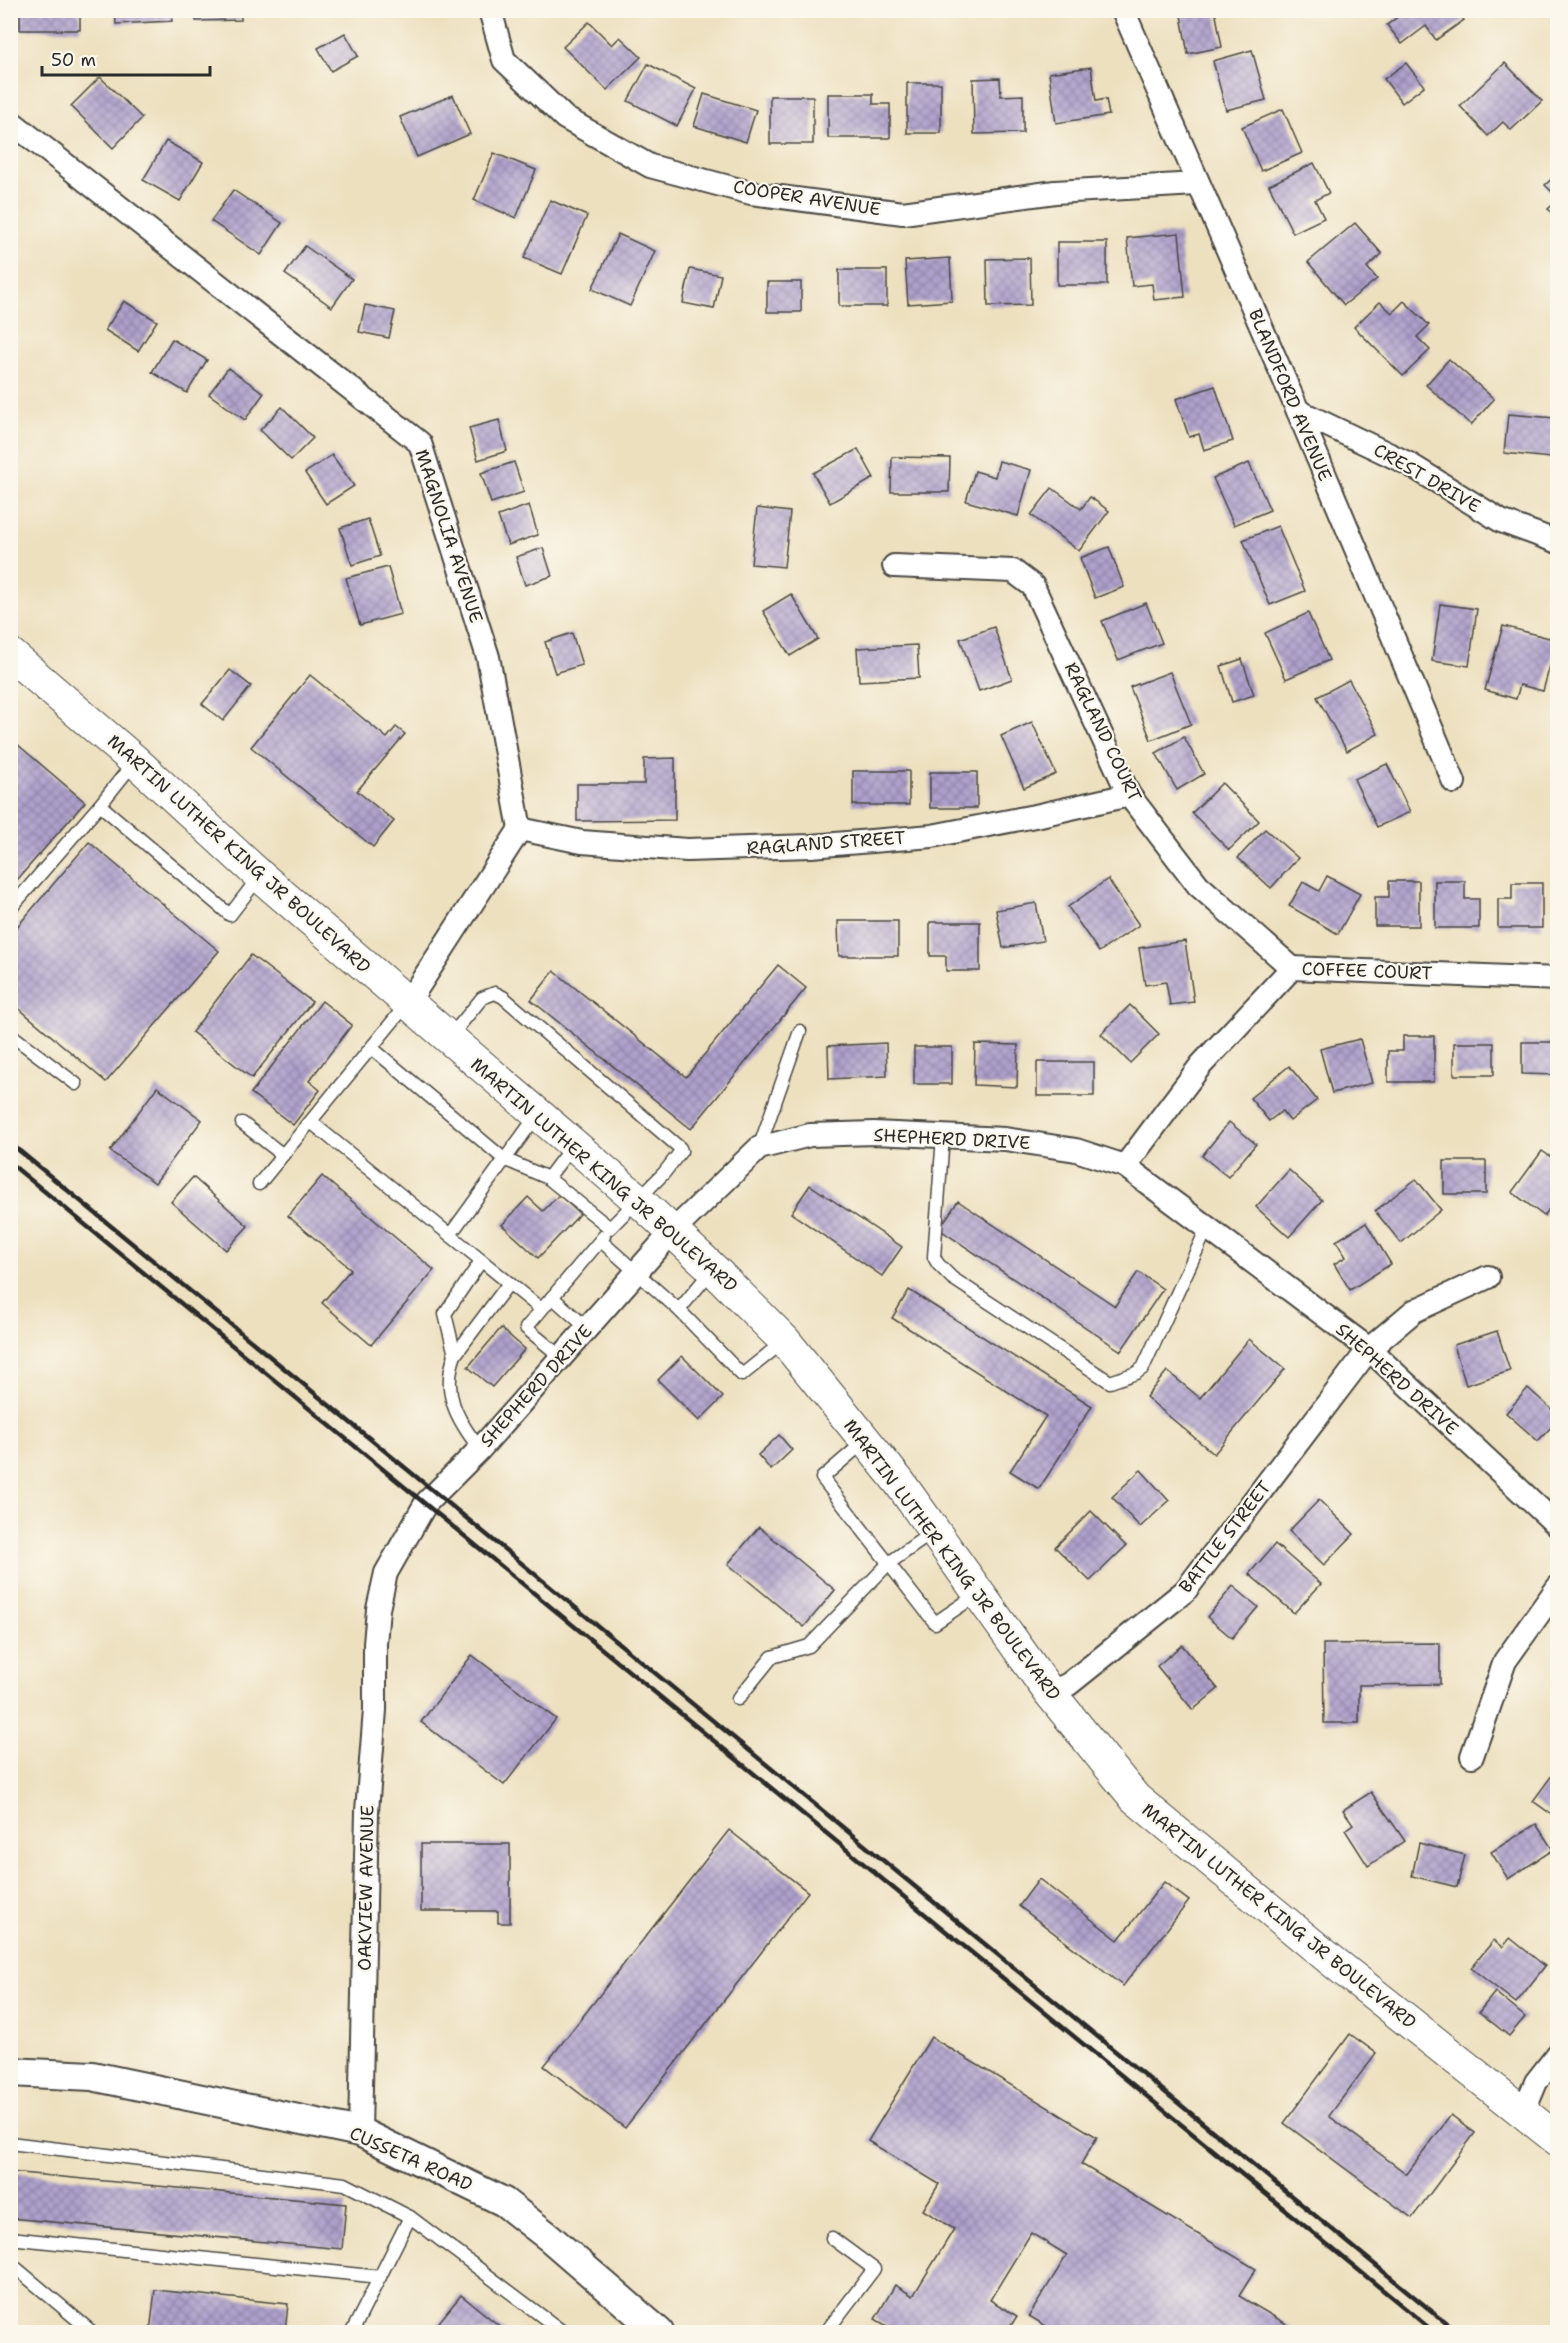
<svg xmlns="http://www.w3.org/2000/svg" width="1568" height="2343" font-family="'Shantell Sans',sans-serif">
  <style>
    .building { fill: url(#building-cross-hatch) }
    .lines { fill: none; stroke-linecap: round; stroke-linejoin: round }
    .service-casing { stroke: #484641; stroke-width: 15 }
    .minor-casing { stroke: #484641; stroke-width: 26 }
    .tertiary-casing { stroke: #484641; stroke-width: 32 }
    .secondary-casing { stroke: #484641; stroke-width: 34 }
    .service { stroke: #fff; stroke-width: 12 }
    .minor { stroke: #fff; stroke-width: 22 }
    .tertiary { stroke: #fff; stroke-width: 28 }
    .secondary { stroke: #fff; stroke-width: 32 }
    .rail { stroke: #2b2b2b; stroke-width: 4.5 }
    .labels { text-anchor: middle; stroke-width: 4.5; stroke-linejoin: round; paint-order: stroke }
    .street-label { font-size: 18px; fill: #2b2b2b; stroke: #fbf7ec }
  </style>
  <defs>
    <pattern id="building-cross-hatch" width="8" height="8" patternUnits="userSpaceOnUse" patternTransform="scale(1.5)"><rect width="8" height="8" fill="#aea0cc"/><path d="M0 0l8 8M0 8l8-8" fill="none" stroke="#8e83a6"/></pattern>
  </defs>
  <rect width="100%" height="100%" fill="#fbf7ec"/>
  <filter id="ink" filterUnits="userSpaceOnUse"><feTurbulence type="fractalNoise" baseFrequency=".0167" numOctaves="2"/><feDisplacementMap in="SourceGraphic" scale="12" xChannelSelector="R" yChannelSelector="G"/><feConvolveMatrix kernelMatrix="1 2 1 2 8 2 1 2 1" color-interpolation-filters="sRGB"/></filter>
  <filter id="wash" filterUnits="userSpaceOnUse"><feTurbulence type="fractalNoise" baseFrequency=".008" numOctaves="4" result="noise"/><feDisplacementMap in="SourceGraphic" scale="24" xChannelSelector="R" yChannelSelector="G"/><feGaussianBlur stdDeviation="1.35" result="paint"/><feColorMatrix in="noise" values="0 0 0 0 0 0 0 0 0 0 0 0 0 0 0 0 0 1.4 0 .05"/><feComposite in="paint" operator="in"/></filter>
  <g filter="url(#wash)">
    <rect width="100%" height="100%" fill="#ede0bf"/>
    <g id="blocks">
      <g class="building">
        <rect x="20" y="10" width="60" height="20"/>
        <path d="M115,10H172V21L116,24Z"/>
        <path d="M195,10H241V20L196,21Z"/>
        <path d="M1180,10H1215L1222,47L1188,54Z"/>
        <path d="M1407,10H1457L1464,20L1436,40L1426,26L1402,44L1387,25Z"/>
        <path d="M589,22L612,45L620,37L641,57L607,90L563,47Z"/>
        <path d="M345,33L358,56L331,71L318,48Z"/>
        <path d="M1252,50L1266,100L1226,110L1213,61Z"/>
        <path d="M1406,63L1424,86L1402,103L1384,79Z"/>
        <path d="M1505,63L1542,101L1511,130L1503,122L1488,136L1460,106Z"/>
        <path d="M648,64L696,89L677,126L628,101Z"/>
        <path d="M1091,67L1096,101L1106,99L1109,115L1056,123L1049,73Z"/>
        <path d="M100,77L142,118L113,148L71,106Z"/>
        <path d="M1000,78L1001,96L1023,95V133L974,134L973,79Z"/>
        <rect x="907" y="83" width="34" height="50"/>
        <path d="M704,94L756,110L746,142L694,126Z"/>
        <path d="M828,94H873V104H890V138H828Z"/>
        <path d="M453,95L470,134L417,157L400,117Z"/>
        <rect x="770" y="96" width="43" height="48"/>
        <path d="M1283,109L1302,153L1261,171L1242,127Z"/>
        <path d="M166,141L203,162L180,201L143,180Z"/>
        <path d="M494,153L536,170L516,218L474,200Z"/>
        <path d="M1314,163L1329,193L1315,200L1324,218L1293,233L1269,185Z"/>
        <path d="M1558,173V198L1545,185Z"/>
        <path d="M233,190L282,223L261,255L211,221Z"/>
        <path d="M550,200L587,216L562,274L524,258Z"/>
        <path d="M1558,200V218L1548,209Z"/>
        <path d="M1355,223L1382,254L1367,267L1377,279L1344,305L1308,262Z"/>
        <path d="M1179,233L1185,297L1154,300L1152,284L1132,286L1127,238Z"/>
        <path d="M618,234L655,251L630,306L592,289Z"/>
        <rect x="1057" y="242" width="50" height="43"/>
        <path d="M305,246L352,279L332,307L285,274Z"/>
        <path d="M950,258L952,301L908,304L905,261Z"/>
        <path d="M1030,258L1031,305L988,306L987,259Z"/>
        <path d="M690,269L721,275L714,309L683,303Z"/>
        <rect x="839" y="270" width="48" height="36"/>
        <rect x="767" y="282" width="34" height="30"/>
        <path d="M124,301L157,321L138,351L105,330Z"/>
        <path d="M1404,301L1429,325L1417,337L1430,350L1403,376L1354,327L1380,302L1392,313Z"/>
        <path d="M365,305L395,311L389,338L359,332Z"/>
        <path d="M172,339L207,360L187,393L152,372Z"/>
        <path d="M1449,359L1494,399L1471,425L1426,385Z"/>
        <path d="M228,368L264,393L245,420L209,394Z"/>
        <path d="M1215,386L1233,441L1204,450L1199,434L1189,437L1176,399Z"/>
        <path d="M282,407L313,438L291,460L260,430Z"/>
        <path d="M1508,414L1555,418L1551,458L1504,453Z"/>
        <path d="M499,420L507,451L478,460L469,428Z"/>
        <path d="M858,449L874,478L830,503L813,473Z"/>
        <path d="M332,455L354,486L326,504L305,473Z"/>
        <path d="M892,457L950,458L949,492H891Z"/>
        <path d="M999,461L1031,470L1018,516L966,501L975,471L995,477Z"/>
        <path d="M514,462L524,492L491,503L481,473Z"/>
        <path d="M1249,463L1270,510L1234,525L1213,478Z"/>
        <path d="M1052,488L1081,509L1090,497L1109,511L1079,551L1031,515Z"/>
        <path d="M529,505L538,535L508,545L498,516Z"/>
        <path d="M757,508L790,512L784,567L751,564Z"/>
        <path d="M368,519L380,556L352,565L340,528Z"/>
        <path d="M1278,526L1305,591L1270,605L1243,540Z"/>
        <path d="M1109,547L1124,587L1095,598L1080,558Z"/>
        <path d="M543,548L552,576L525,585L516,557Z"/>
        <path d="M388,567L401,614L360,625L346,578Z"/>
        <path d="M791,594L818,639L790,656L763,611Z"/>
        <path d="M1146,603L1162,643L1118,660L1102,621Z"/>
        <path d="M1440,604L1477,609L1469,666L1432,661Z"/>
        <path d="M1308,613L1329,660L1286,679L1265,633Z"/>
        <path d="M1503,626L1557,640L1543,691L1520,685L1516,699L1485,690Z"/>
        <path d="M994,627L1012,679L979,691L960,639Z"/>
        <path d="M572,633L582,665L555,673L545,642Z"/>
        <path d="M917,645L919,678L859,681L857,648Z"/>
        <path d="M1242,659L1254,695L1232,702L1221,666Z"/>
        <path d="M230,670L251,686L223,721L202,704Z"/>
        <path d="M1170,672L1191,724L1151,740L1130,687Z"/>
        <path d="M310,675L387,738L396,727L405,734L357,791L394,821L373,847L251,747Z"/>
        <path d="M1349,680L1378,734L1347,751L1317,697Z"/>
        <path d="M1032,722L1056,774L1024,788L1001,736Z"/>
        <path d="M1184,737L1204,774L1177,790L1156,753Z"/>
        <path d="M10,738L85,802L10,888Z"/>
        <path d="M675,758V820L577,821V784H644V759Z"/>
        <path d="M1387,764L1410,812L1377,827L1354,779Z"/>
        <rect x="853" y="771" width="56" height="34"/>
        <rect x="930" y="772" width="47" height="36"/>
        <path d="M1222,783L1259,821L1229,850L1192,813Z"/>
        <path d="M1265,829L1298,858L1271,888L1238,858Z"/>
        <path d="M89,842L219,951L106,1082L10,1001V935Z"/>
        <path d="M1327,876L1360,894L1338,934L1289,906L1303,882L1319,891Z"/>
        <path d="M1108,879L1139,925L1099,952L1068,907Z"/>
        <path d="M1389,881H1419V926H1375V897H1389Z"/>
        <path d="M1435,881H1465V899H1479V928H1435Z"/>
        <path d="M1512,883H1542V928H1498V899H1512Z"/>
        <path d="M1036,903L1043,941L1003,948L996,910Z"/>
        <path d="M838,921H898V956H839Z"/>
        <path d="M930,922H980V971H946V956H930Z"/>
        <path d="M1185,941L1194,1002L1170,1005L1166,982L1145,985L1139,948Z"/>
        <path d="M251,955L312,1002L252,1078L192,1032Z"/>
        <path d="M778,965L806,988L691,1129L531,1000L554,971L686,1077Z"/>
        <path d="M322,1001L352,1025L309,1081L320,1090L293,1125L251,1093Z"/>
        <path d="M1130,1005L1159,1034L1130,1063L1101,1034Z"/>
        <path d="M1403,1036H1434V1082H1388V1051H1403Z"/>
        <path d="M1360,1039L1372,1083L1332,1093L1320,1049Z"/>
        <path d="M1522,1042H1558L1557,1075L1522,1074Z"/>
        <path d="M886,1043L887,1076L829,1079L828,1046Z"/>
        <rect x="1454" y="1043" width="40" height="32"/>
        <path d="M975,1044L1018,1045L1017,1087L974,1085Z"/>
        <rect x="914" y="1047" width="38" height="37"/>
        <rect x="1037" y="1062" width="57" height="34"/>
        <path d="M1289,1066L1317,1100L1290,1121L1282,1111L1269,1121L1250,1098Z"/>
        <path d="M157,1087L202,1120L155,1183L110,1151Z"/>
        <path d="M1229,1122L1256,1144L1228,1177L1202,1156Z"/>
        <path d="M1542,1151L1558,1162V1197L1544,1216L1512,1192Z"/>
        <rect x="1444" y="1161" width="42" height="33"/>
        <path d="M1289,1170L1322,1200L1289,1237L1256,1207Z"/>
        <path d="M322,1176L434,1270L371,1345L322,1303L351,1269L288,1216Z"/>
        <path d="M193,1177L248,1226L226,1250L171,1202Z"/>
        <path d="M1416,1179L1441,1210L1401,1243L1375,1211Z"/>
        <path d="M810,1185L902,1247L882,1276L791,1213Z"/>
        <path d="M559,1195L580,1214L538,1258L502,1225L528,1197L543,1211Z"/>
        <path d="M958,1201L1115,1306L1138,1272L1163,1289L1121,1351L939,1229Z"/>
        <path d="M1366,1223L1391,1264L1350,1290L1334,1264L1346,1257L1336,1241Z"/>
        <path d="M909,1290L1092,1406L1039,1489L1010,1471L1046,1416L892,1318Z"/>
        <path d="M501,1328L525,1349L492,1387L468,1367Z"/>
        <path d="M1497,1331L1510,1371L1466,1385L1454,1345Z"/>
        <path d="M1249,1339L1285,1369L1214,1454L1146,1397L1167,1371L1200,1398Z"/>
        <path d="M682,1356L723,1397L699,1421L658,1380Z"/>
        <path d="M1528,1388L1558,1415V1420L1538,1441L1506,1413Z"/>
        <path d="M779,1435L792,1450L771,1470L758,1455Z"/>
        <path d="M1141,1470L1169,1501L1140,1527L1112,1497Z"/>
        <path d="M1319,1500L1354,1534L1324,1565L1289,1531Z"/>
        <path d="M1091,1511L1126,1546L1090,1581L1055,1547Z"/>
        <path d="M759,1527L835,1590L804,1627L728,1564Z"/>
        <path d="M1275,1544L1321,1584L1294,1613L1249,1574Z"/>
        <path d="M1233,1586L1258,1607L1232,1638L1207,1617Z"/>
        <path d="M1440,1643V1684L1359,1685V1723H1324L1323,1644Z"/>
        <path d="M1182,1645L1218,1689L1193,1710L1157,1666Z"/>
        <path d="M472,1655L556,1719L504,1785L421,1722Z"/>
        <path d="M1558,1767V1819L1533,1801Z"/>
        <path d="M1371,1792L1405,1841L1368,1866L1345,1830L1353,1824L1343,1810Z"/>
        <path d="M1536,1824L1553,1850L1508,1879L1491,1852Z"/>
        <path d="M729,1830L808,1892L625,2128L544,2066Z"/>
        <path d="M1419,1843L1465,1855L1457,1887L1412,1876Z"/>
        <path d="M421,1844H510V1923H498V1911H421Z"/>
        <path d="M1039,1879L1118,1940L1164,1882L1189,1901L1123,1986L1019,1906Z"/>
        <path d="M1510,1938L1545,1966L1516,2003L1471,1968L1494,1940L1503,1947Z"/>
        <path d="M1495,1992L1525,2017L1509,2036L1479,2012Z"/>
        <path d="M1350,2034L1376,2053L1329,2116L1407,2174L1451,2115L1475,2133L1412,2218L1284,2123Z"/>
        <path d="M931,2037L1097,2137L1081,2164L1256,2269L1239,2296L1300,2332H1056L1029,2316L1067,2255L1031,2233L990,2300L1017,2316L1007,2332H897L875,2319L895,2285L913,2296L954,2229L923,2210L939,2184L868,2141Z"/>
        <path d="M10,2172L346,2204L342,2249L10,2218Z"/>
        <path d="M155,2290L288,2304L285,2332H150Z"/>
        <path d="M461,2295L507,2332H431Z"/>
      </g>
    </g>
  </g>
  <g filter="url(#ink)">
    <use href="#blocks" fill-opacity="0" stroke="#484641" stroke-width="1.5"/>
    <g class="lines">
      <defs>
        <g id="service">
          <path d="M135,761L100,805L230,915L259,877"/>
          <path d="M10,909L100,805"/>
          <path d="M10,1034L76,1084"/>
          <path d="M450,1037L482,998L495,993L503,997L680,1148L681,1151L664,1173L610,1228L548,1178L572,1146"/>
          <path d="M372,1048L504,1159L548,1178"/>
          <path d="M311,1122L450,1235L537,1115"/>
          <path d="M242,1123L283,1155"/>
          <path d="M943,1136L934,1257L938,1264L952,1278L1110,1382L1136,1373L1143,1368L1207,1228"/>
          <path d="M759,1148L800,1031"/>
          <path d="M259,1184L407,1004"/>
          <path d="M450,1235L541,1309"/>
          <path d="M601,1241L679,1310L742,1375L783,1342"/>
          <path d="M552,1297L588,1329"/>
          <path d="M679,1310L712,1270"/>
          <path d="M455,1355L445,1314L481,1261"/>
          <path d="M561,1357L526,1328L604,1236"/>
          <path d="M865,1441L822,1478L935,1623L978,1594"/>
          <path d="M480,1449C457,1420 441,1392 455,1355L509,1283"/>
          <path d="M738,1699L772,1657L809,1646L889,1563L933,1532"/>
          <path d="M10,2143L345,2184L410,2217L352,2332"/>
          <path d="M410,2217L563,2332"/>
          <path d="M10,2238L380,2277"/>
          <path d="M10,2263L92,2332"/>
          <path d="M826,2332L874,2269L832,2238"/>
        </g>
        <g id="minor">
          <path d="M490,10L504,60L565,118L650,166L751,193L903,213L1055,192L1197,184"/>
          <path d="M1123,10L1298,411L1454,782"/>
          <path d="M10,121L420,443L488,657L520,829L407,1004"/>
          <path d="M1298,411L1409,464L1501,521L1558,542"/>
          <path d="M894,566L1013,571L1033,586L1129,795L1198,885L1292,968"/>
          <path d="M520,829L582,842L687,850L811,846L932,836L1040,815L1129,795"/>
          <path d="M1125,1166L1201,1065L1292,968L1558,979"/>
          <path d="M1050,1693L1069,1684L1185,1591L1369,1349L1414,1311L1488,1277"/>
          <path d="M1472,1756L1505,1661L1558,1587"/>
          <path d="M1523,2113L1536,2082L1558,2054"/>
          <path d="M360,2132L367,1811L375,1710V1644L378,1609L386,1573L426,1503L480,1449L672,1232L759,1148L810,1135L874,1133L1005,1139L1076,1150L1125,1166L1369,1349L1558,1526"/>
        </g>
        <path id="tertiary" d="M10,2072L92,2076L360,2132L504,2202L550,2238L659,2332"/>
        <path id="secondary" d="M10,654L135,761L260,876L637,1199L713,1269L785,1341L899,1482L1050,1693L1135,1798L1331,1960L1558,2140"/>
      </defs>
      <use href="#service" class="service-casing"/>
      <use href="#minor" class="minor-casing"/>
      <use href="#tertiary" class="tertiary-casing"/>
      <use href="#secondary" class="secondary-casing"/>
      <use href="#service" class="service"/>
      <use href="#minor" class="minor"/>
      <use href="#tertiary" class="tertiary"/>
      <use href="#secondary" class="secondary"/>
      <g class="rail">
        <path d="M10,1143L1457,2332"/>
        <path d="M10,1163L1434,2332"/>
      </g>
    </g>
  </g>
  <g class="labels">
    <g class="street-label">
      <text transform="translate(807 198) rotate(9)" y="6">COOPER AVENUE</text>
      <text transform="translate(1290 395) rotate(67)" y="6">BLANDFORD AVENUE</text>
      <text transform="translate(1427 478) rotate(30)" y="6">CREST DRIVE</text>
      <text transform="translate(449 536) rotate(72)" y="6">MAGNOLIA AVENUE</text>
      <text transform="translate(1103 732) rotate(64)" y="6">RAGLAND COURT</text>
      <text transform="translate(826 843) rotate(-4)" y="6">RAGLAND STREET</text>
      <text transform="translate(239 854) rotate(42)" y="6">MARTIN LUTHER KING JR BOULEVARD</text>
      <text transform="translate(1367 971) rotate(2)" y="6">COFFEE COURT</text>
      <text transform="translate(952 1139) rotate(3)" y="6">SHEPHERD DRIVE</text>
      <text transform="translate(604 1175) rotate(41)" y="6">MARTIN LUTHER KING JR BOULEVARD</text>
      <text transform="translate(1397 1379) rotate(42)" y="6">SHEPHERD DRIVE</text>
      <text transform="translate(536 1386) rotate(-48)" y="6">SHEPHERD DRIVE</text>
      <text transform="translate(1225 1537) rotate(-52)" y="6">BATTLE STREET</text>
      <text transform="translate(952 1560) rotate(53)" y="6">MARTIN LUTHER KING JR BOULEVARD</text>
      <text transform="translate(366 1888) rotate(-89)" y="6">OAKVIEW AVENUE</text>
      <text transform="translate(1279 1916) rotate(39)" y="6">MARTIN LUTHER KING JR BOULEVARD</text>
      <text transform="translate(411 2159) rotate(24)" y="6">CUSSETA ROAD</text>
    </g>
  </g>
  <rect width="1568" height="2343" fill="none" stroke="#fbf7ec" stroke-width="36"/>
  <path d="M42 66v9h168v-9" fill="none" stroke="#2b2b2b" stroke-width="3"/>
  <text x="51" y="66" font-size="18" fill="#2b2b2b" stroke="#fbf7ec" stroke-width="4.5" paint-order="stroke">50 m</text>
</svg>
